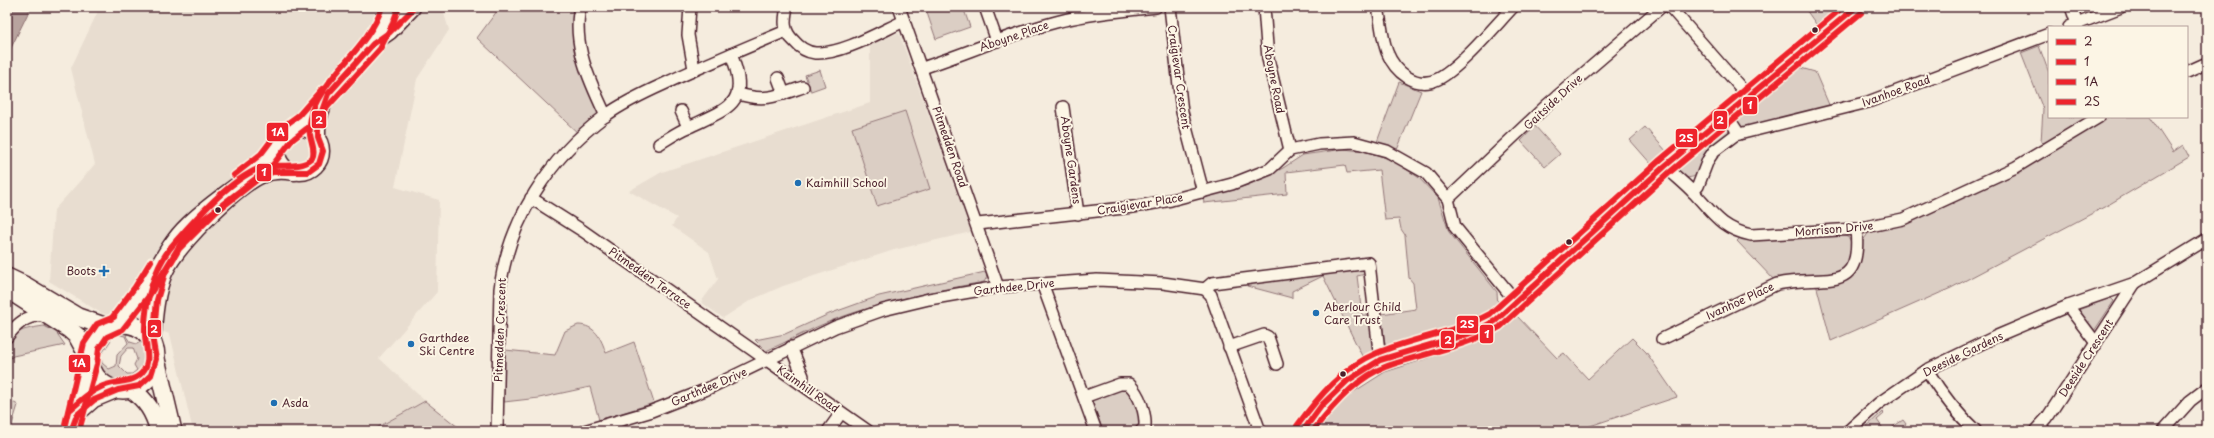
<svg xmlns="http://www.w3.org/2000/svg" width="2214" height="438" font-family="'Playpen Sans',sans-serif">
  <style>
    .built { fill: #e8ddd0 }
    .green { fill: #dbcec4; stroke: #927678; fill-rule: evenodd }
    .water { fill: #b8a39e; stroke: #8c6e70 }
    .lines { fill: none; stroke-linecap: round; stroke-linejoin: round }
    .minor-casing { stroke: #4a1f2b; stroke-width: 14 }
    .tertiary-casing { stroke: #4a1f2b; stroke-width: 17 }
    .primary-casing { stroke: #4a1f2b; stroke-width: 20 }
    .minor { stroke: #fcf5e5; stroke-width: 11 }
    .tertiary { stroke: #fcf5e5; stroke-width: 14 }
    .primary { stroke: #fcf5e5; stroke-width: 17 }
    .bus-1-casing { stroke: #fcf5e5; stroke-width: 9 }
    .bus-2-casing { stroke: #fcf5e5; stroke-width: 9 }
    .bus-3-casing { stroke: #fcf5e5; stroke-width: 9 }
    .bus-4-casing { stroke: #fcf5e5; stroke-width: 9 }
    .bus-1 { stroke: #ee232c; stroke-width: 6 }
    .bus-2 { stroke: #ee232c; stroke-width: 6 }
    .bus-3 { stroke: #ee232c; stroke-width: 6 }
    .bus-4 { stroke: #ee232c; stroke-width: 6 }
    .bus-dot { fill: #4a1f2b; stroke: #fcf5e5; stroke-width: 1.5 }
    .poi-dot { fill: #1f6fb2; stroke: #fcf5e5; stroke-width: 1.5 }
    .labels { text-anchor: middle; stroke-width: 4; stroke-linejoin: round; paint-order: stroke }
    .street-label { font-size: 11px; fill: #4a1f2b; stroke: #fcf5e5 }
    .poi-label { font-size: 11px; fill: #4a1f2b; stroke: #fcf5e5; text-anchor: start }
    .line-badge { stroke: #fcf5e5; stroke-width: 1.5 }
    .badge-label { font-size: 11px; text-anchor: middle; font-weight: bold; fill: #fff }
  </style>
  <rect width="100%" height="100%" fill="#f5ecde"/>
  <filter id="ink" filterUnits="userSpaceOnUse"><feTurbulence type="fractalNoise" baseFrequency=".025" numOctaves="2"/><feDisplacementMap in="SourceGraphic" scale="8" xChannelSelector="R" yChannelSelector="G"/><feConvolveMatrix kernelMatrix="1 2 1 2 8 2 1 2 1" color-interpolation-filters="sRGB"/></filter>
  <g filter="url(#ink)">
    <g class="built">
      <path d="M100,7H442L449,30L417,79L395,187L439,200L437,292L379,358L425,401L371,431H193L170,334L101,313L49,281L54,210L95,164L71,68Z"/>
      <path d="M899,33L971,232L894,250L783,286L751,300L723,318L701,302L718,279L709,252L672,226L677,218L629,191L662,172L870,103V43Z"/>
    </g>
    <g class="green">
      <path d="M500,7H580L578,27L606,116L581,136L477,38Z"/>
      <path d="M925,7H963L970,27L936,39Z"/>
      <path d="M1804,7H1829L1833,11L1816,24Z"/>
      <path d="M2039,46L2049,73V117H2082L2084,119L2044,143L2041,142L2043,109L2021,53Z"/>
      <path d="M1799,65L1801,68L1815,72L1830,107L1744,128L1738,124L1736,118Z"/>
      <path d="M820,70L825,86L811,91L805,75Z"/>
      <path d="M1399,82L1421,91L1397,150L1377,142Z"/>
      <path d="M905,111L930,189L877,206L852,128Z"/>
      <path d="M2111,117H2150L2173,152L2183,145L2189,157L2108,205L1951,288L1831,341L1816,284L1856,268L1861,256L1862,242L1869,232L1895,227L1945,206L2018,171Z"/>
      <path d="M1728,125L1730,130L1728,134L1699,174C1689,180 1680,179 1678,167Z"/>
      <path d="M1535,126L1560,154L1545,167L1521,141Z"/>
      <path d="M1645,127L1667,152L1652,165L1630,140Z"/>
      <path d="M1344,149L1369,152L1392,160L1418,177L1438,198L1449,232L1497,292L1498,306L1474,321L1389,346L1385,345L1381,314L1416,309L1413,283L1409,278L1405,235L1401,229L1399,219L1385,220L1379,170L1347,173L1345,165L1286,172L1287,194L1204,203L1203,198L1248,185L1283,168L1303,155Z"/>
      <path d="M1841,234L1849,238L1854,248L1846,268L1832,275L1775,281L1737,241L1741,237Z"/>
      <path d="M1362,269L1366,274L1357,276L1362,315H1367L1371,319L1375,350L1363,358L1323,276L1292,291V298L1247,286L1252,281Z"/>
      <path d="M985,272L987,277L984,282C932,291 882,302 833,320C810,329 789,341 766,351L755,340L785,334L829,314L879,296Z"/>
      <path d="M2111,298L2114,301L2094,331L2091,330L2078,314V310Z"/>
      <path d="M1517,316L1557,358L1564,353L1588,379L1632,338L1646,352L1677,397L1575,431H1315L1325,417L1341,400L1385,372L1491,338Z"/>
      <path d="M578,325C595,325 601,338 606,353L634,342L654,403L599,420L590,387L539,398L504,402L505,350L555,355L565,331Z"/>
      <path d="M44,326L56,332L65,345L13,356L7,362C7,332 17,330 44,326Z"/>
      <path d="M119,331C136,332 151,344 146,363C144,370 138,375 132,379C101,393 79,342 119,331ZM115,334L125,336L128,343L117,355L116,366L109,369L102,363L101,355ZM127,334L137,337L140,342L137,344L130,342L126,336ZM128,348H133L137,359L134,365L137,370L132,374H127L119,366L121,356Z"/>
      <path d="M1125,388L1131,391L1142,423L1136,431H1103L1091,398Z"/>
      <path d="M7,399L18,405L10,431H7Z"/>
      <path d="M425,401L463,431H371Z"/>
      <path d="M1882,412L1884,414L1877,420L1885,431H1862Z"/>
      <path d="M1903,420L1906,424L1898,431H1887Z"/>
    </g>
    <path class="water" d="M7,7H31L7,56Z"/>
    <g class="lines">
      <defs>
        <g id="minor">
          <path d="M580,7C572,45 590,82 606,116"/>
          <path d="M690,7L688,35L694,69"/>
          <path d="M787,7C784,21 783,31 794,41C799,47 806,52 815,53C841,55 880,32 904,21"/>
          <path d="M899,7L998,287"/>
          <path d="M985,7L997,41"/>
          <path d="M1170,7L1182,112L1203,192"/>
          <path d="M1264,7L1268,59L1290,150"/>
          <path d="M1378,7C1381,22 1382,38 1387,52C1395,72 1416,90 1438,79C1460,68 1495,26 1513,7"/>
          <path d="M1670,7L1748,96"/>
          <path d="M2071,7L2077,24"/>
          <path d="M2069,27L2121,7"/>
          <path d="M922,68C967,53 1010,34 1056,22C1089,13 1123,11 1156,7"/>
          <path d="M2187,72L2207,63"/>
          <path d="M778,78L784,94"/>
          <path d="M739,94C765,102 777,96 803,87"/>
          <path d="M1063,107L1078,214"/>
          <path d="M681,111L688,127"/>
          <path d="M1726,114L1739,134"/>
          <path d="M659,144C669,138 679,131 689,127C729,108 751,104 731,54"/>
          <path d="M1290,150L1319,144L1354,142L1387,151L1426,173L1448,199L1455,227L1517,303"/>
          <path d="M1665,166C1674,175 1684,183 1693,192C1712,212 1721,229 1751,235L1856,229L1903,219L2016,167L2099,117"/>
          <path d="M1693,192L1698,186L1708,160L1714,151L1735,135L1868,102L2049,34"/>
          <path d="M531,198L583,231L868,431"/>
          <path d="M1448,199L1547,105L1661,7"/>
          <path d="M978,224L1133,207L1171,200L1232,184L1270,169L1290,150"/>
          <path d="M1042,283L1096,431"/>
          <path d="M1205,289L1212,283L1369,263L1380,360"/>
          <path d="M1205,289L1211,295L1260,431"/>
          <path d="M2068,306L2096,343"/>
          <path d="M7,337C17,323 30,312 48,317"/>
          <path d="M1662,339L1777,284C1822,273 1863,298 1856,229"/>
          <path d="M791,347L803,376L801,384"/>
          <path d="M1229,347L1264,335L1268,337L1277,364"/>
          <path d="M1927,370C1941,393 1956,413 1976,431"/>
          <path d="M1084,397L1120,384H1129C1140,395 1146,413 1145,428L1141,431"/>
          <path d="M497,431L500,289C508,221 550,157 605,116C623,103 644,93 664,84C704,65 745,48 786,31"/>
          <path d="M584,431L649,412L705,390L835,327L883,310L929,299L998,287L1097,280L1163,283L1205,289"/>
          <path d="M828,431L841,413"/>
          <path d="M1848,431L1879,403L1927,370L1997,336L2068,306L2135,283L2207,239"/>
          <path d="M2035,431L2047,418L2135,283"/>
          <path d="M2163,431L2190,401L2207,388"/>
        </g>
        <g id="tertiary">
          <path d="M375,40L386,20L390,7"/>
          <circle cx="300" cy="151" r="22"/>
          <path d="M292,130L304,121L373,44L390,32L413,8"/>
          <path d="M318,138V122L325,102"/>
          <path d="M117,324C125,312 136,302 143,290C158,268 167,244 187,225C216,195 259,176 281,140"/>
          <path d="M153,342C155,318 156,296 165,273C177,246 234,189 261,176C272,171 283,171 294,173"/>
          <path d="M77,415L94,400L118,390"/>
          <path d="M71,431L89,362"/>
          <path d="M1303,431L1322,405L1347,381L1380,360L1474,332L1495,321L1665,166L1793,58L1856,7"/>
        </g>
        <g id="primary">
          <path d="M7,277L26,286L78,317L107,327"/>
          <path d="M7,289L69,329L77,336L89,358"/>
          <circle cx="123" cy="357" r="33"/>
          <path d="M156,359L173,431"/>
          <path d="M131,389C147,401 154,412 159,431"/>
        </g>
      </defs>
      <use href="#minor" class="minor-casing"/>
      <use href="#tertiary" class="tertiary-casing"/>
      <use href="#primary" class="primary-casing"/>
      <use href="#minor" class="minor"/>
      <use href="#tertiary" class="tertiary"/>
      <use href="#primary" class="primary"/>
      <defs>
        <g id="bus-1">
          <path d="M71,431L77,415L94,400L118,390L139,386L151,375L156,359L153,342L157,300L165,273L179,249L216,212L262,176L273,172H308L319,164L323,151L318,138V122L328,94L373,44L390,32L415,7"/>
          <path d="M1303,431L1322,405L1347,381L1380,360L1474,332L1495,321L1665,166L1856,7"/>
        </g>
        <g id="bus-2">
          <path d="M123,329L149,296L185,237L201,221L272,166L292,140L310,126L380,49L393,23L398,9"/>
          <path d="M79,431L97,364L99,349L107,337L120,331"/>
          <path d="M1313,431C1331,407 1356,378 1385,367C1423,353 1464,348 1500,327L1670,172L1861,13"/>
        </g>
        <g id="bus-3">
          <path d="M234,175L261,154L280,129L299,115L322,89"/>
          <path d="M111,319L135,287L151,261"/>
          <path d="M71,409C81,400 91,391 103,386C117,380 135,384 144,370C151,360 145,345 145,334C144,303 154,265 176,241C197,217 230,180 260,168C277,162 298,171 312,159C316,152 311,143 310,135C309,125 311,115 315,105C332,69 369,46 382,7"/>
          <path d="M65,424L84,343L97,324L114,317"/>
        </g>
        <path id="bus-4" d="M1297,426C1318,397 1343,367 1377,353C1414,337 1455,333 1490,314L1660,160L1843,7"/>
      </defs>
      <use href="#bus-1" class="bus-1-casing"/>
      <use href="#bus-2" class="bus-2-casing"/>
      <use href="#bus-3" class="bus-3-casing"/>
      <use href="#bus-4" class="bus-4-casing"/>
      <use href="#bus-1" class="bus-1"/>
      <use href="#bus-2" class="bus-2"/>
      <use href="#bus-3" class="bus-3"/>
      <use href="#bus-4" class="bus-4"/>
    </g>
  </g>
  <g class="bus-dot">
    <circle cx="1815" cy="30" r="3.5"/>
    <circle cx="218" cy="210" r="3.5"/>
    <circle cx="1569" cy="242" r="3.5"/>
    <circle cx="1343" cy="374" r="3.5"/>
  </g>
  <g class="poi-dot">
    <circle cx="798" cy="183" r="4"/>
    <path d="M102 265h4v4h4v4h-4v4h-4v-4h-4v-4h4z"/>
    <circle cx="1316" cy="313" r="4"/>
    <circle cx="411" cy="344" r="4"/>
    <circle cx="274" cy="403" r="4"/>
  </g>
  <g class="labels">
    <g class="street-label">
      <text transform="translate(1014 36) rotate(-19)" y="4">Aboyne Place</text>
      <text transform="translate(1179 77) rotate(82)" y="4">Craigievar Crescent</text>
      <text transform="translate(1274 79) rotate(79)" y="4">Aboyne Road</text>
      <text transform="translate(1896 91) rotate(-20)" y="4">Ivanhoe Road</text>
      <text transform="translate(1553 102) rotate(-43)" y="4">Gaitside Drive</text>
      <text transform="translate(950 147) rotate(71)" y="4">Pitmedden Road</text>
      <text transform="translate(1071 160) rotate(82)" y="4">Aboyne Gardens</text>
      <text transform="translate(1140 204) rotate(-9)" y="4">Craigievar Place</text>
      <text transform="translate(1834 229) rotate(-5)" y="4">Morrison Drive</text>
      <text transform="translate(650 278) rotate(35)" y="4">Pitmedden Terrace</text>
      <text transform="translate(1014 287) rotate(-6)" y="4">Garthdee Drive</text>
      <text transform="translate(1740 301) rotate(-25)" y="4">Ivanhoe Place</text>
      <text transform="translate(500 330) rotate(-88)" y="4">Pitmedden Crescent</text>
      <text transform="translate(1963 354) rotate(-26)" y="4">Deeside Gardens</text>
      <text transform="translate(2086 358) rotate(-57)" y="4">Deeside Crescent</text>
      <text transform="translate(709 387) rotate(-23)" y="4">Garthdee Drive</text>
      <text transform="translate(808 389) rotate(35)" y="4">Kaimhill Road</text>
    </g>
    <g class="poi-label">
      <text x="806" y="187">Kaimhill School</text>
      <text x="96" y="275" text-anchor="end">Boots</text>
      <text x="1324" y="311">Aberlour Child<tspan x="1324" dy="13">Care Trust</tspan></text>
      <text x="419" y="342">Garthdee<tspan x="419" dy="13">Ski Centre</tspan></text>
      <text x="282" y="407">Asda</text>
    </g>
  </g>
  <g class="line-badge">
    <rect x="1742" y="96" width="16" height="19" rx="4" fill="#ee232c"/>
    <rect x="311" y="110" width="16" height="19" rx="4" fill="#ee232c"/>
    <rect x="1713" y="110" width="15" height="20" rx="4" fill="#ee232c"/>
    <rect x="266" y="122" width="23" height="20" rx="4" fill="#ee232c"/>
    <rect x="1675" y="128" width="23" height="20" rx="4" fill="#ee232c"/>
    <rect x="256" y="163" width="16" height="19" rx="4" fill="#ee232c"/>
    <rect x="1456" y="315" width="23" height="19" rx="4" fill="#ee232c"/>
    <rect x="147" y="319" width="15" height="19" rx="4" fill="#ee232c"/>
    <rect x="1479" y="324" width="15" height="20" rx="4" fill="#ee232c"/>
    <rect x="1440" y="330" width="15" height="19" rx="4" fill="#ee232c"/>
    <rect x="68" y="354" width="23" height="19" rx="4" fill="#ee232c"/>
  </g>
  <g class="badge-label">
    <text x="1750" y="109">1</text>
    <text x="319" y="124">2</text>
    <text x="1720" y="124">2</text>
    <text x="278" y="136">1A</text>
    <text x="1686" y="142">2S</text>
    <text x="264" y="176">1</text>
    <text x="1467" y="328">2S</text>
    <text x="154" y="333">2</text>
    <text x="1487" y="338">1</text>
    <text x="1448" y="344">2</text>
    <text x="79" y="367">1A</text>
  </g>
  <rect width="2214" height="438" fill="none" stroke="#fcf5e5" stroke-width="24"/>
  <rect x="12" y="12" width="2190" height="414" fill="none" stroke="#4a1f2b" stroke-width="1.5" filter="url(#ink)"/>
  <rect x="2048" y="26" width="140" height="92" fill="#fcf5e5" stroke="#b59f9b"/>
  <rect x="2056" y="39" width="20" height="6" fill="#ee232c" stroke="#b59f9b"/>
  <text x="2084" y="46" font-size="12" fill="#4a1f2b">2</text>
  <rect x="2056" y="59" width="20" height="6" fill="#ee232c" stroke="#b59f9b"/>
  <text x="2084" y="66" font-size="12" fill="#4a1f2b">1</text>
  <rect x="2056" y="79" width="20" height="6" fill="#ee232c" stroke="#b59f9b"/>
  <text x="2084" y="86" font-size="12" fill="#4a1f2b">1A</text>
  <rect x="2056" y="99" width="20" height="6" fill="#ee232c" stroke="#b59f9b"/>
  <text x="2084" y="106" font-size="12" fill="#4a1f2b">2S</text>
</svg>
